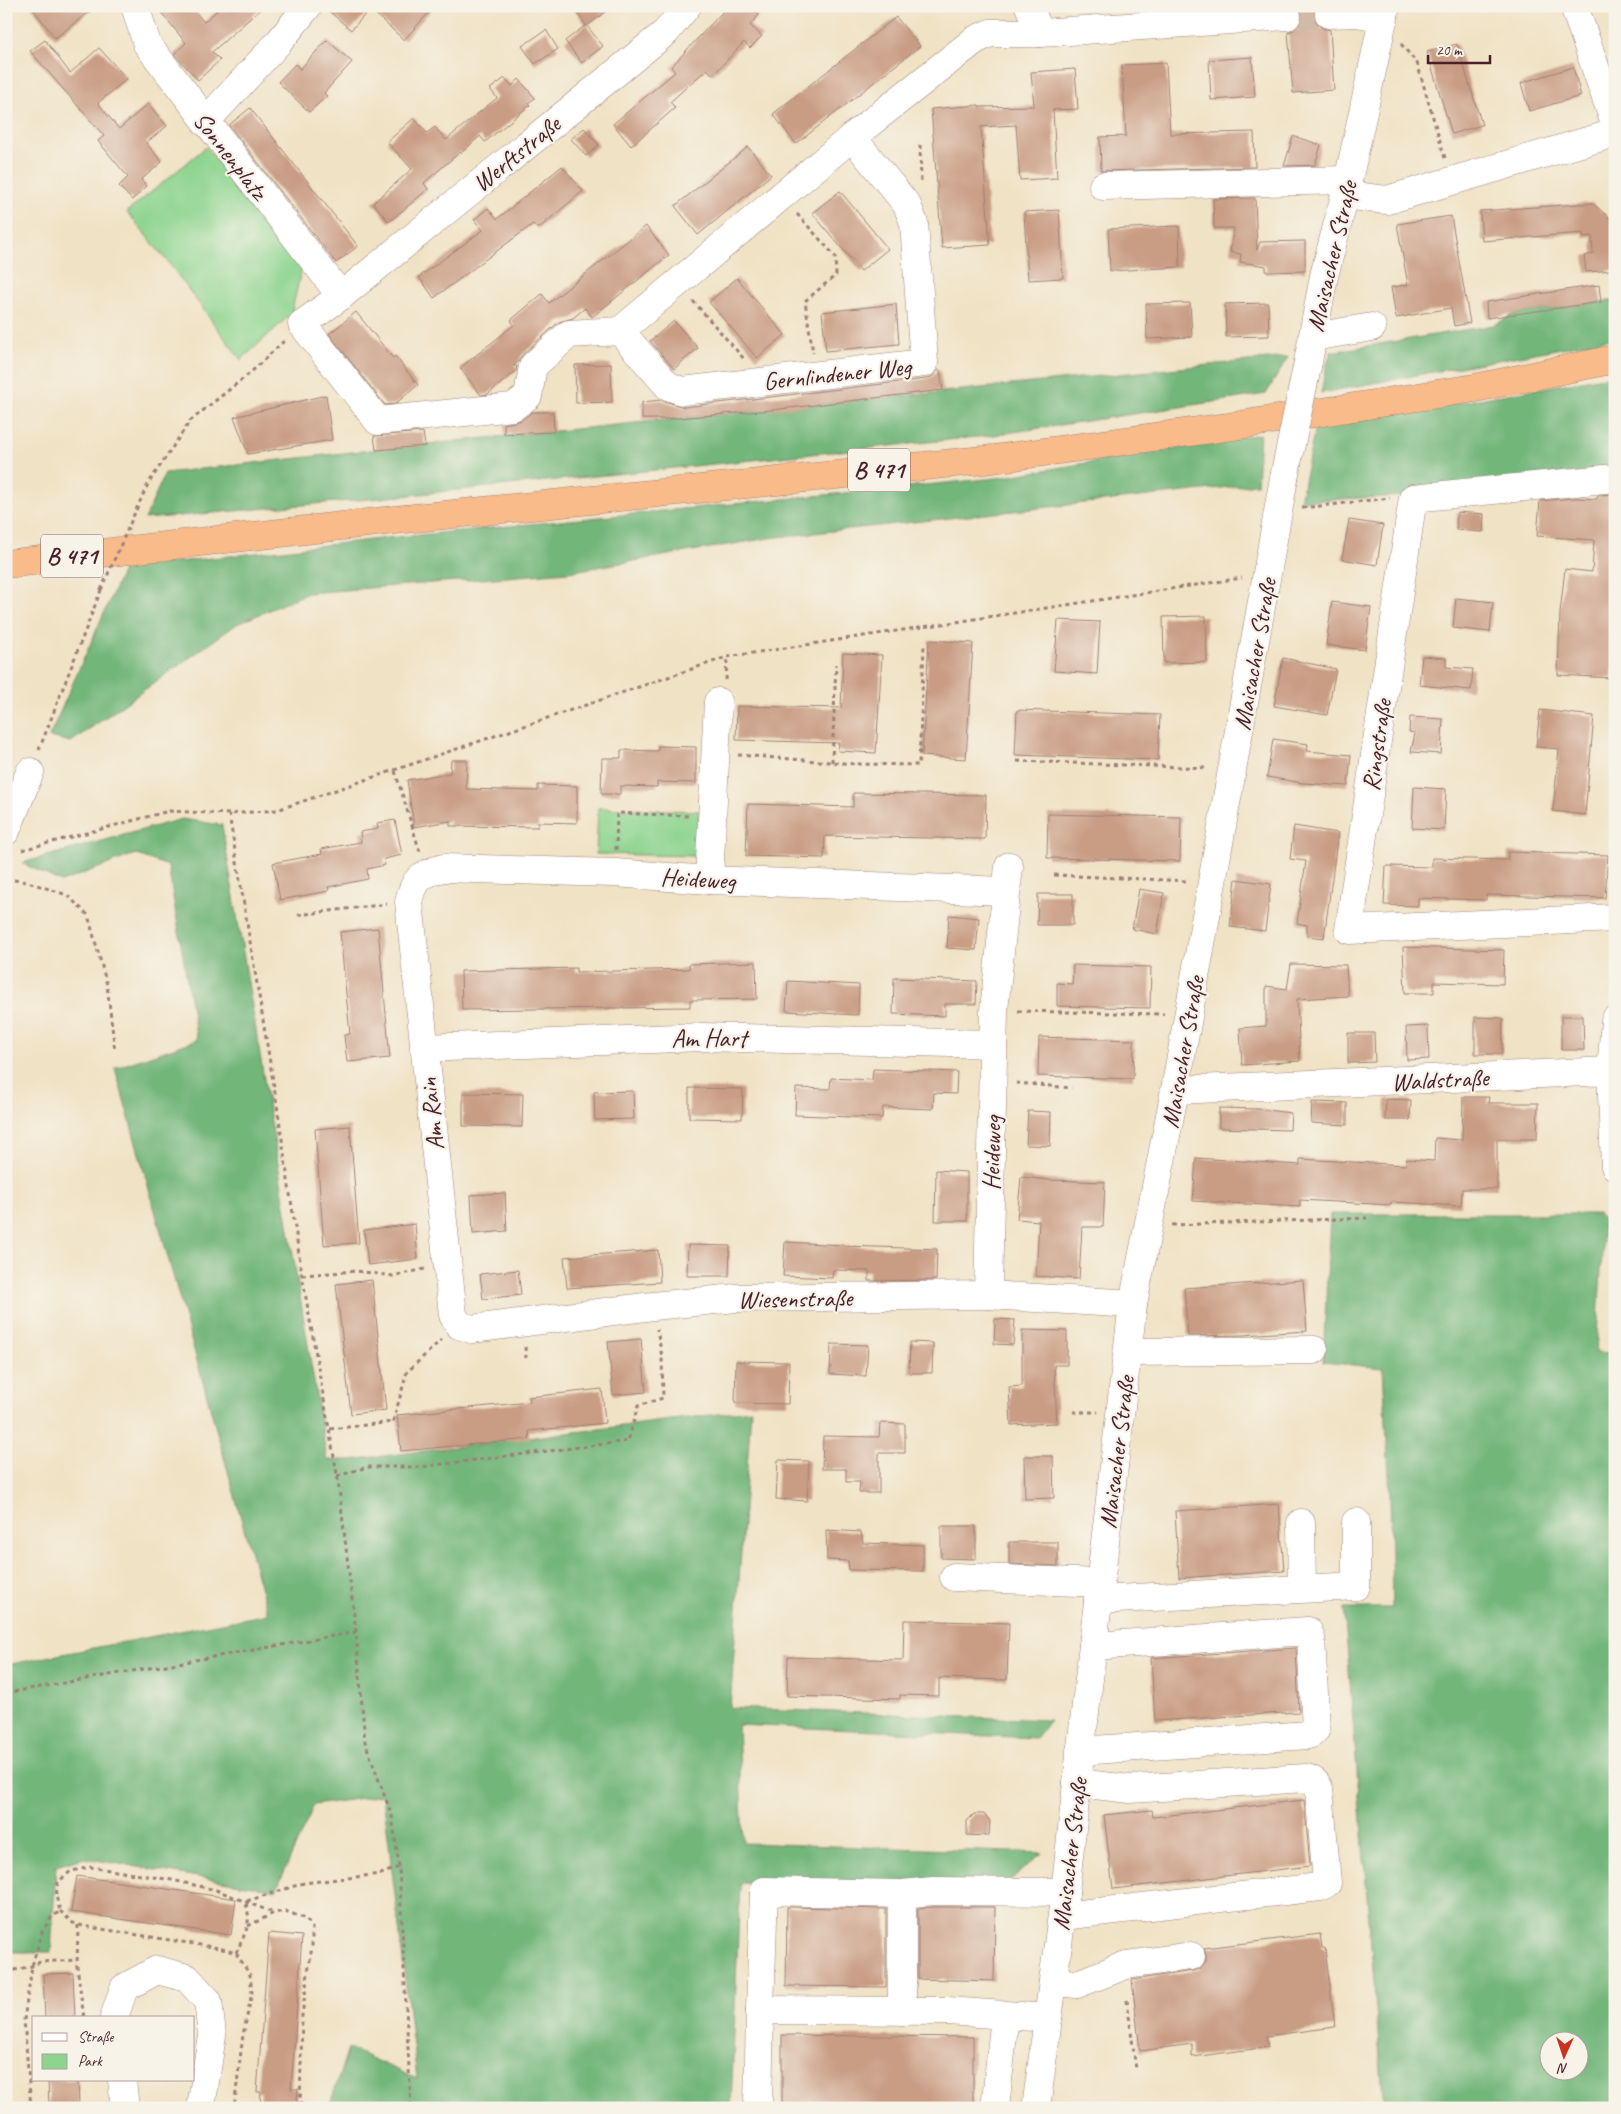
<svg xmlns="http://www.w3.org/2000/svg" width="1621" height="2114" font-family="Caveat,sans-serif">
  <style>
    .green { fill: #8dd48f; stroke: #6c7a5d }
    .forest { fill: #72b67a; stroke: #5e6a52; fill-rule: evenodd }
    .building { fill: #c99c84 }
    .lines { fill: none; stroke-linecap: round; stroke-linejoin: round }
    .minor-tunnel { stroke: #cfbba6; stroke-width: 28; stroke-dasharray: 28 14; stroke-linecap: butt }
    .minor-casing { stroke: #9d8078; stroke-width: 29 }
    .highway-casing { stroke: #9d8078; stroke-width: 29 }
    .path { stroke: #9d8078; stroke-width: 3; stroke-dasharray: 4 4; stroke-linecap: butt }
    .minor { stroke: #fff; stroke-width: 28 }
    .highway { stroke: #fabb8b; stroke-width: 28 }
    .minor-bridge-casing { stroke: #9d8078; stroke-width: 29; stroke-linecap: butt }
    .path-bridge { stroke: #9d8078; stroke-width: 3; stroke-dasharray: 4 4; stroke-linecap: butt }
    .minor-bridge { stroke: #fff; stroke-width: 28 }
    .labels { text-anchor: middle; stroke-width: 4.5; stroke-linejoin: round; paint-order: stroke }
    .shield { fill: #f7f3e8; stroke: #7e5f64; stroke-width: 1 }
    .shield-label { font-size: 24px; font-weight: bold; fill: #4a1f2b }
    .street-label { font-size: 25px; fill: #4a1f2b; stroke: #f7f3e8 }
  </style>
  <rect width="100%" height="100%" fill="#f7f3e8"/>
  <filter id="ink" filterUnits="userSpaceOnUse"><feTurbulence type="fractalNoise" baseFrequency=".02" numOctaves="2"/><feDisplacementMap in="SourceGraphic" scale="10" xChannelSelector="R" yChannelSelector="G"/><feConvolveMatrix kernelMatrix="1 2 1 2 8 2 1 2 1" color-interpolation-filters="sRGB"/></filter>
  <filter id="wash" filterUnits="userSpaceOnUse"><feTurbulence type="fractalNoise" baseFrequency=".0096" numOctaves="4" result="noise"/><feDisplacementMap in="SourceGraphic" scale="20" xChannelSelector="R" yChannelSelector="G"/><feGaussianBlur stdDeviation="1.12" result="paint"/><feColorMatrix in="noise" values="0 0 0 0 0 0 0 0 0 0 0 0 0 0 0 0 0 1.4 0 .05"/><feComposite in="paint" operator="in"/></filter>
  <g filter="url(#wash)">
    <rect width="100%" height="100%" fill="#f0e2c5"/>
    <g class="green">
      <path d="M206,147L302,267L291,314L241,360L171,266L127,212Z"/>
      <path d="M598,808L699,811L697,856L596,854Z"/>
    </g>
    <g class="forest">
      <path d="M1615,300V338L1321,393L1327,363L1331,352L1494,325L1515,314Z"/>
      <path d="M1288,357L1266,394L987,436L381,498L145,519L165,473L388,448Z"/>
      <path d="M1615,375V470L1407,496L1300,501L1315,428Z"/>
      <path d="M1260,434L1257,484L769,538L568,572L308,593L237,624L71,742L49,737L124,568L388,538L997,478Z"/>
      <path d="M182,819L222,825L327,1460H351L751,1410L730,1708L1050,1720L1036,1738L738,1725L743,1843L1042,1853L1002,1887L740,1883L731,2108H329L348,2048L417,2079L383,1795L314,1805L276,1890L84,1858L56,1866L51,1952H6V1665L268,1614L115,1068L197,1040L168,866L135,854L61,882L22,863Z"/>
      <path d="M1330,1214H1598L1604,1220L1596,1353L1615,1354V2108H1384L1344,1608H1392L1390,1494L1383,1368L1323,1362ZM1548,2042H1578V2072H1548Z"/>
    </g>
    <g id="blocks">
      <g class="building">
        <path d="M31,6H97L55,38Z"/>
        <path d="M156,6H190L204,22L222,6H264L212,52L220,60L198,80L174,54L186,43Z"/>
        <path d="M323,6H435L404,40L370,9L351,30Z"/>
        <path d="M572,6H613L587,26L603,46L582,63L565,41L586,25Z"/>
        <path d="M728,6H750L759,15L750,25L762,36L750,48L744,42L713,75L707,69L670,102L675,108L631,146L613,124L675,72L671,67Z"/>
        <path d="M1299,6H1316L1313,14L1316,22L1322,28L1330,30L1334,90L1293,93L1288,32L1296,29L1301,22L1302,14Z"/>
        <path d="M896,17L920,46L796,144L773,114Z"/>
        <path d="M546,30L558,49L535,64L522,46Z"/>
        <path d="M45,40L70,73L99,48L127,79L98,103L119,129L148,104L167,126L146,143L162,162L141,180L147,186L132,200L119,186L128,177L98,141L104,136L30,51Z"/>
        <path d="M327,40L352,62L324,93L327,96L309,112L278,82L295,64L300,69Z"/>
        <path d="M1457,44L1482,125L1452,134L1427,52Z"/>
        <path d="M1252,57L1255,97L1211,100L1209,60Z"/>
        <path d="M1166,63L1170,134L1254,132L1255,167L1101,171L1100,137L1126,136L1122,65Z"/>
        <path d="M1573,67L1581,96L1529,111L1521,83Z"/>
        <path d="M1075,69L1078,109L1053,110L1057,178L1020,180L1016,125L981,127L990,245L942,248L931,109L979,105V107L1034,106L1031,72Z"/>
        <path d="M505,78L512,86L519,79L535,98L528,103L530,105L485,142L480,136L461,153L460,152L424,183L428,189L389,222L373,203L412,169L387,142L414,118L427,133L435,127L446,140L497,98L490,89Z"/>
        <path d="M250,108L358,246L336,263L229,125Z"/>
        <path d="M584,128L599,145L586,156L571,139Z"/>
        <path d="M1293,136L1321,145L1315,165L1284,166Z"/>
        <path d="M748,147L771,175L698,235L675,206Z"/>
        <path d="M562,166L583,191L538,229L533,224L434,298L419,277L483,230L474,220L488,208L497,219Z"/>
        <path d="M840,191L888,249L861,271L812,213Z"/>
        <path d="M1255,198L1257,250L1260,242L1305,241V271L1266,272V266L1240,262L1241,254L1230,252L1234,228H1214L1213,199Z"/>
        <path d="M1592,203L1611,219L1615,270L1586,272L1584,256L1593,254L1592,236L1583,237V233L1482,241L1480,211Z"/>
        <path d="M1059,210L1063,278L1028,280L1024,212Z"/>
        <path d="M1451,216L1470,323L1454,326L1451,308L1396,318L1391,287L1408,285L1397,224Z"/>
        <path d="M646,226L669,255L592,317L585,308L573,318L559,322L523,354L518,362L513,366H517L516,371L488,394L481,395L460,368L514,325L511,320L542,294L549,303Z"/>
        <path d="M1179,226L1180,267L1110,271L1108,229Z"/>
        <path d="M737,278L785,335L757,358L709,302Z"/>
        <path d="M1599,285L1601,302L1487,318L1486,302Z"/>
        <path d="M1190,303L1192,337L1147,339L1146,304Z"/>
        <path d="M1268,303L1269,336L1226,337L1225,304Z"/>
        <path d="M896,304L899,344L826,351L822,312Z"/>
        <path d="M356,312L393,358L395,356L418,385L395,404L385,405L329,334Z"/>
        <path d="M674,321L698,348L674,369L650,341Z"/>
        <path d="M611,364L612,402L576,403L575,365Z"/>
        <path d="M938,370H940L943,390L772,410L666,419H642V402L661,400L684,407L926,379L933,376Z"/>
        <path d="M326,395L332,440L248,454L234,417Z"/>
        <path d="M532,412H553L554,432L504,434V424L522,420Z"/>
        <path d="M423,432L425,446L376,450L374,436Z"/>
        <path d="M1615,494V634L1612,678L1558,675L1560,613L1565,569L1592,572L1594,540L1537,536L1540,501L1576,498L1597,499L1598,495Z"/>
        <path d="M1457,512L1484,514L1483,532L1456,530Z"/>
        <path d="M1349,520L1383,525L1377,565L1342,559Z"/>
        <path d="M1456,598L1493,602L1490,632L1453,628Z"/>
        <path d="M1332,602L1371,607L1365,650L1326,645Z"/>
        <path d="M1206,616L1207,662L1164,663L1163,617Z"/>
        <path d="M1058,620L1100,622L1097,674L1054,671Z"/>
        <path d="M929,640L973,643L966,759L922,756Z"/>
        <path d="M843,653L882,655L876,753L838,751L839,743L736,740L737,706L841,708Z"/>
        <path d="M1422,656L1446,658V667L1473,669L1471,690L1419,685Z"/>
        <path d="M1283,658L1336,669L1327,715L1274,706Z"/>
        <path d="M1017,710L1160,715L1158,760L1015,755Z"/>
        <path d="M1540,710L1594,716L1585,815L1553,811L1559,749L1536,747Z"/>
        <path d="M1410,717L1443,719L1441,754L1411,752L1415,733L1409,732Z"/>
        <path d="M1273,739L1308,744L1307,751L1351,755L1348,786L1303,783L1267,777Z"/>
        <path d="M658,746L696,747V783L657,782V787L620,786V794H601L602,758H621V750L658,751Z"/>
        <path d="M451,760H467L466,789L538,791V785L577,786V823L538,822V827L450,826V821L414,827L407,780L450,773Z"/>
        <path d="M1414,787L1446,789L1444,830L1412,828Z"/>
        <path d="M853,793L986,795L985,839L825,836L824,858L746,856L748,804L853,807Z"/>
        <path d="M1048,814L1181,817L1180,861L1047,858Z"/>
        <path d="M395,820L402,855L384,859L385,865L367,869L368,879L328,887L329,891L280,900L273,863L322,854L321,849L361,842L360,832L378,829L377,823Z"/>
        <path d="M1294,826L1338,833L1324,938L1307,936V925L1297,923L1306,861L1290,859Z"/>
        <path d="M1508,852L1608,855L1605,898L1486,895V900L1418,898V906L1384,905L1386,866L1432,867V858L1508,860Z"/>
        <path d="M1236,879L1271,884L1265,931L1230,927Z"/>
        <path d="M1139,889L1164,893L1157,934L1132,929Z"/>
        <path d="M1038,894H1073V925H1037Z"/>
        <path d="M949,915L979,918L976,950L947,948Z"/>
        <path d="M378,928L390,1058L347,1062L344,1035L350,1034L340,932Z"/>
        <path d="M1403,947L1504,950L1503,984L1434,982V993H1405Z"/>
        <path d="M756,962L757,999L690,1000V1007L462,1010L461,971L576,968V972L689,969V964Z"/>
        <path d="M1291,964L1346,965L1348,996L1297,999L1300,1061L1242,1065L1240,1028L1266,1026V986L1287,989Z"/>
        <path d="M1073,965L1151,967L1150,1008L1057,1006V983L1072,984Z"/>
        <path d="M894,978L977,981L976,1004H945V1016L893,1014Z"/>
        <path d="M788,981L859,985L858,1015L786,1011Z"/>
        <path d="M1561,1016H1583L1584,1050H1561Z"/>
        <path d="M1475,1017L1503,1018L1502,1054H1475Z"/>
        <path d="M1428,1026L1429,1059L1407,1060L1406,1027Z"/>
        <path d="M1348,1033H1374L1375,1062L1348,1063Z"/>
        <path d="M1039,1037L1134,1040L1133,1079L1038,1076Z"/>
        <path d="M873,1069L957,1072L956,1094L934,1093L933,1109L883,1107L882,1118L795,1115L796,1088L830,1089L831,1078L872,1080Z"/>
        <path d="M689,1088L743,1089L742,1119L689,1118Z"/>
        <path d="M633,1091L634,1119L595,1120L594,1092Z"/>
        <path d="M463,1093L523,1094L522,1127L463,1126Z"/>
        <path d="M1463,1097H1489L1488,1103H1538L1537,1139H1497V1189H1462L1461,1206L1392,1202L1391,1205L1300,1200V1207L1193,1201L1196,1158L1300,1165V1159L1406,1165V1159L1434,1161L1435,1138L1462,1140Z"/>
        <path d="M1386,1099L1411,1100L1410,1120H1385Z"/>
        <path d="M1312,1102L1347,1103V1125L1311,1123Z"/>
        <path d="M1219,1108L1258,1109L1291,1113L1290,1130L1219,1128Z"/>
        <path d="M1028,1111L1051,1112L1050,1146L1026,1145Z"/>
        <path d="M350,1126L359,1243L324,1245L315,1129Z"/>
        <path d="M936,1170L967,1172V1221H935Z"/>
        <path d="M1021,1177L1049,1180L1105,1182L1103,1227H1082L1079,1279L1036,1276L1039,1221L1017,1219Z"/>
        <path d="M505,1193L507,1231L473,1234L471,1195Z"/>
        <path d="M415,1224L418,1259L368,1265L364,1230Z"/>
        <path d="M785,1242L844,1245V1246L937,1249L936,1280L869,1281V1271L833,1270L832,1278L783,1276Z"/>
        <path d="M688,1245L730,1246L729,1276H687Z"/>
        <path d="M658,1250L660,1282L567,1288L564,1257Z"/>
        <path d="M518,1270L521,1295L483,1299L480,1274Z"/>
        <path d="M372,1280L386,1410L351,1414L336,1284Z"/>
        <path d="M1303,1280L1307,1331L1243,1335L1188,1336L1184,1288Z"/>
        <path d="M995,1319L1015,1320L1013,1345L994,1344Z"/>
        <path d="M1022,1330L1067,1331V1365H1054L1057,1423L1011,1425L1009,1387L1022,1386Z"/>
        <path d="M641,1339L646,1392L613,1395L608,1342Z"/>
        <path d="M910,1342L933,1343L932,1373H909Z"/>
        <path d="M831,1344L868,1345L866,1376L830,1374Z"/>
        <path d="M736,1361L789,1362L788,1404L735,1403Z"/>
        <path d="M602,1389L605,1423L529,1431L530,1439L401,1451L397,1415L530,1402L529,1397Z"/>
        <path d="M880,1423L905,1424V1453H879V1493H859L860,1482H846V1469H822L823,1436L879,1437Z"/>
        <path d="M1024,1456H1053L1054,1498L1025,1499Z"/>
        <path d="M778,1460L809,1461L807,1501L776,1499Z"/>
        <path d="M1279,1504L1284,1571L1179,1578L1175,1511Z"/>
        <path d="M941,1526H976V1559L941,1558Z"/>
        <path d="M826,1530L861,1532L863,1543L923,1545V1571L849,1570L848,1561L827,1560Z"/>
        <path d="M1009,1542H1058V1566L1009,1564Z"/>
        <path d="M904,1620L1009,1623L1007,1680L939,1678V1696L900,1695V1699L787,1696L788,1657L903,1660Z"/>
        <path d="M1296,1648L1299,1712L1155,1721L1151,1658Z"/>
        <path d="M1304,1800L1310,1866L1113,1889L1104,1815L1152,1810L1153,1817Z"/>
        <path d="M974,1814H984L990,1821L989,1836L967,1835V1821Z"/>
        <path d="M77,1876L236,1899L231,1935L71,1912Z"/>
        <path d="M787,1907L886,1909V1987L786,1986Z"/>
        <path d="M934,1907H995L994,1981L918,1979V1908Z"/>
        <path d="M269,1933L302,1936L291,2089H298L296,2108H260L261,2092H257Z"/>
        <path d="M1320,1934L1322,1948H1325L1335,2027L1266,2036L1268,2047L1192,2057V2044L1140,2051L1132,1980L1193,1971L1200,1969L1206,1961V1954L1204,1948Z"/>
        <path d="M73,1973L75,2018H45L43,1974Z"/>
        <path d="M782,2035L973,2037V2108H782Z"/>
        <path d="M48,2080H78L79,2108H49Z"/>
      </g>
    </g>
  </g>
  <g filter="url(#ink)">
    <use href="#blocks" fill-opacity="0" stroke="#9d8078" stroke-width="1"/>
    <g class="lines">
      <path class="minor-tunnel" d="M1287,16L1329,14"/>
      <defs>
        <g id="minor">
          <path d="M135,6L147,44L341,296"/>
          <path d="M687,6L666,32L341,296L302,324L378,421L513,407L528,396L533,366L569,334L620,331L852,137L975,40L990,33H1040L1287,16"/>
          <path d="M1029,6L1040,33"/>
          <path d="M1574,6L1615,124"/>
          <path d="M1329,14L1357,13L1384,18"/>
          <path d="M205,122L278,43L308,6"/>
          <path d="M1103,186L1348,180"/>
          <path d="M1345,195L1387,200L1615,133"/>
          <path d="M620,331L668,386L682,391L924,363L914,223L907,205L852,137"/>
          <path d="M1313,337L1372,327"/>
          <path d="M1308,362L1324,276L1345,195L1386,6"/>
          <path d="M1615,478L1413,498L1349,930L1615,918"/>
          <path d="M6,831L30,772"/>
          <path d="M709,880L718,702"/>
          <path d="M1006,891L709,880L615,873L443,868C420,874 414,879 409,902L453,1315L459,1325L472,1329L653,1306L736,1298L988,1295L1133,1304"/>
          <path d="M424,1048L702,1037L993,1044"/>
          <path d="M1611,1071L1615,1020"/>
          <path d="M1175,1090L1611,1071L1615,1166"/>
          <path d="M988,1295L994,1010L1009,866"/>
          <path d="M1128,1352L1314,1350"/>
          <path d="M1301,1523L1302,1588"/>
          <path d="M954,1577L1100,1583"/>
          <path d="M1098,1600L1356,1586V1522"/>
          <path d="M1080,1751L1308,1735L1311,1734L1316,1729L1311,1638L1308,1631L1093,1646"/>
          <path d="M902,1894L933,1891L1065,1892"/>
          <path d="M1062,1916L1320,1887L1327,1883L1319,1789C1317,1782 1313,1780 1306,1778L1130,1789L1077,1783"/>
          <path d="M1053,1982L1077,1984L1126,1965L1191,1956"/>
          <path d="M760,2010L764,1891L902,1894V2011"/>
          <path d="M114,2018L124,1988L157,1970L187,1978L208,2001L212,2035L201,2108"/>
          <path d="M122,2080L125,2108"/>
          <path d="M758,2108L760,2010L947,2011L1048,2018"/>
          <path d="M995,2108L1005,2016"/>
          <path d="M1036,2108L1065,1892L1081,1747L1133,1304L1175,1090L1284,478"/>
        </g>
        <path id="highway" d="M6,564L385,521L993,459L1227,427L1475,388L1615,359"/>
      </defs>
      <use href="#minor" class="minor-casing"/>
      <use href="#highway" class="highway-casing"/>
      <g class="path">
        <path d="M1401,44L1417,63L1445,158"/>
        <path d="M920,145L921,184"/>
        <path d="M797,214L835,256L836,275L805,301L813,353"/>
        <path d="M693,301L745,360"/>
        <path d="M1302,508L1390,498"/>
        <path d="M136,510L148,484L190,421L250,373L285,340"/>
        <path d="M726,680L727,657"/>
        <path d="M39,750L101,590"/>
        <path d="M738,755L857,764L919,765L924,646"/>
        <path d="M1017,761L1208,768"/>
        <path d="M832,762L836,664"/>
        <path d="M395,771L420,852"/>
        <path d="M229,814L277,1105L302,1275L338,1480L356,1632L365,1742L392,1816L399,1867L411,2108"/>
        <path d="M22,850L169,811L229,814L277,810L727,657L1242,578"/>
        <path d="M616,850L617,813L689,816"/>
        <path d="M1054,875L1188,881"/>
        <path d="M6,879L28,882L67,895L88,915L107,985L115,1051"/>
        <path d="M298,915L387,904"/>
        <path d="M1018,1011L1164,1014"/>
        <path d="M1016,1083L1072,1088"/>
        <path d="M1172,1225L1367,1218"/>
        <path d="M302,1275L357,1271L393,1276L425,1269"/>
        <path d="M525,1347L526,1358"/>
        <path d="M1073,1412H1098"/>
        <path d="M330,1429L393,1422L407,1372L441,1340"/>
        <path d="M337,1476L367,1467H420L628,1441L638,1406L663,1398L662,1357L657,1329"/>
        <path d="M6,1693L356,1632"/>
        <path d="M247,1901L304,1883L381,1874L399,1867"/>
        <path d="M60,1911L73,1923L83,1926L219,1948L236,1953L250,1975L252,1993L243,2035L234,2108"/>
        <path d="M78,1925L77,1966L84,2018"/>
        <path d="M248,1926L274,1913L285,1911L306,1919L312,1928V1946L302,2015L300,2108"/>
        <path d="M236,1953C245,1933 253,1923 245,1901"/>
        <path d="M6,1972L32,1966L40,1962L77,1960"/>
        <path d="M1127,2000L1136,2069"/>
        <path d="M31,2108L24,2020L32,1966L42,1932L51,1918L60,1911L56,1896L58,1882L71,1871L91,1867L172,1880L216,1890L274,1913"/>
      </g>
      <use href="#minor" class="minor"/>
      <use href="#highway" class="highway"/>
      <defs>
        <path id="minor-bridge" d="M1284,478L1308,362"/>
      </defs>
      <use href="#minor-bridge" class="minor-bridge-casing"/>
      <path class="path-bridge" d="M101,590L136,510"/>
      <use href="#minor-bridge" class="minor-bridge"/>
    </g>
  </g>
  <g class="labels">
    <g class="shield">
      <rect x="848" y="448.5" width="62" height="43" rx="4"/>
      <rect x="41" y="534.5" width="62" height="43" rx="4"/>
    </g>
    <g class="shield-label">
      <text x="879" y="478">B 471</text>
      <text x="72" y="564">B 471</text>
    </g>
    <g class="street-label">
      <text transform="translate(516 153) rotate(-39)" y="9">Werftstraße</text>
      <text transform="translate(231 155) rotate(52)" y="9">Sonnenplatz</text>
      <text transform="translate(1331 256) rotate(-77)" y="9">Maisacher Straße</text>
      <text transform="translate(837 373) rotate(-6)" y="9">Gernlindener Weg</text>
      <text transform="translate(1254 654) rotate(-80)" y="9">Maisacher Straße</text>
      <text transform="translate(1376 745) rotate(-82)" y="9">Ringstraße</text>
      <text transform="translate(698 878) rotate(3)" y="9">Heideweg</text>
      <text x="709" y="1047">Am Hart</text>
      <text transform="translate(1182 1052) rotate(-80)" y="9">Maisacher Straße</text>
      <text transform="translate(1440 1079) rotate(-3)" y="9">Waldstraße</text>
      <text transform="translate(431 1114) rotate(-96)" y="9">Am Rain</text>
      <text transform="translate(991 1153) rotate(-89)" y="9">Heideweg</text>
      <text transform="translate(795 1298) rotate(-1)" y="9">Wiesenstraße</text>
      <text transform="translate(1116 1452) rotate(-83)" y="9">Maisacher Straße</text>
      <text transform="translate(1069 1854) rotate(-83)" y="9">Maisacher Straße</text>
    </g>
  </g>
  <rect width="1621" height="2114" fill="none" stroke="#f7f3e8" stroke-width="25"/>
  <rect x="32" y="2016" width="162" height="65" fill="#f7f3e8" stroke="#b29e9c"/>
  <rect x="42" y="2033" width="25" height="8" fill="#ffffff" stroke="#b29e9c"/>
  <text x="78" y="2042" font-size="15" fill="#4a1f2b">Straße</text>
  <rect x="42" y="2054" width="25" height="15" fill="#8dd48f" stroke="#b29e9c"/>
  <text x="78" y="2066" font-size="15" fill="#4a1f2b">Park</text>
  <g transform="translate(1564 2056) rotate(183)"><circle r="24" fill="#f7f3e8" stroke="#b29e9c"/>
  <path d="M0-4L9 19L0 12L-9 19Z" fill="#c8321e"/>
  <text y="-8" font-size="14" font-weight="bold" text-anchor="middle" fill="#4a1f2b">N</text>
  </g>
  <path d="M1428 55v8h62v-8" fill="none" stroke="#4a1f2b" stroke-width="2.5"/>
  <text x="1436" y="55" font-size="15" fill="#4a1f2b" stroke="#f7f3e8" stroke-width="4" paint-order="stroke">20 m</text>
</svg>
